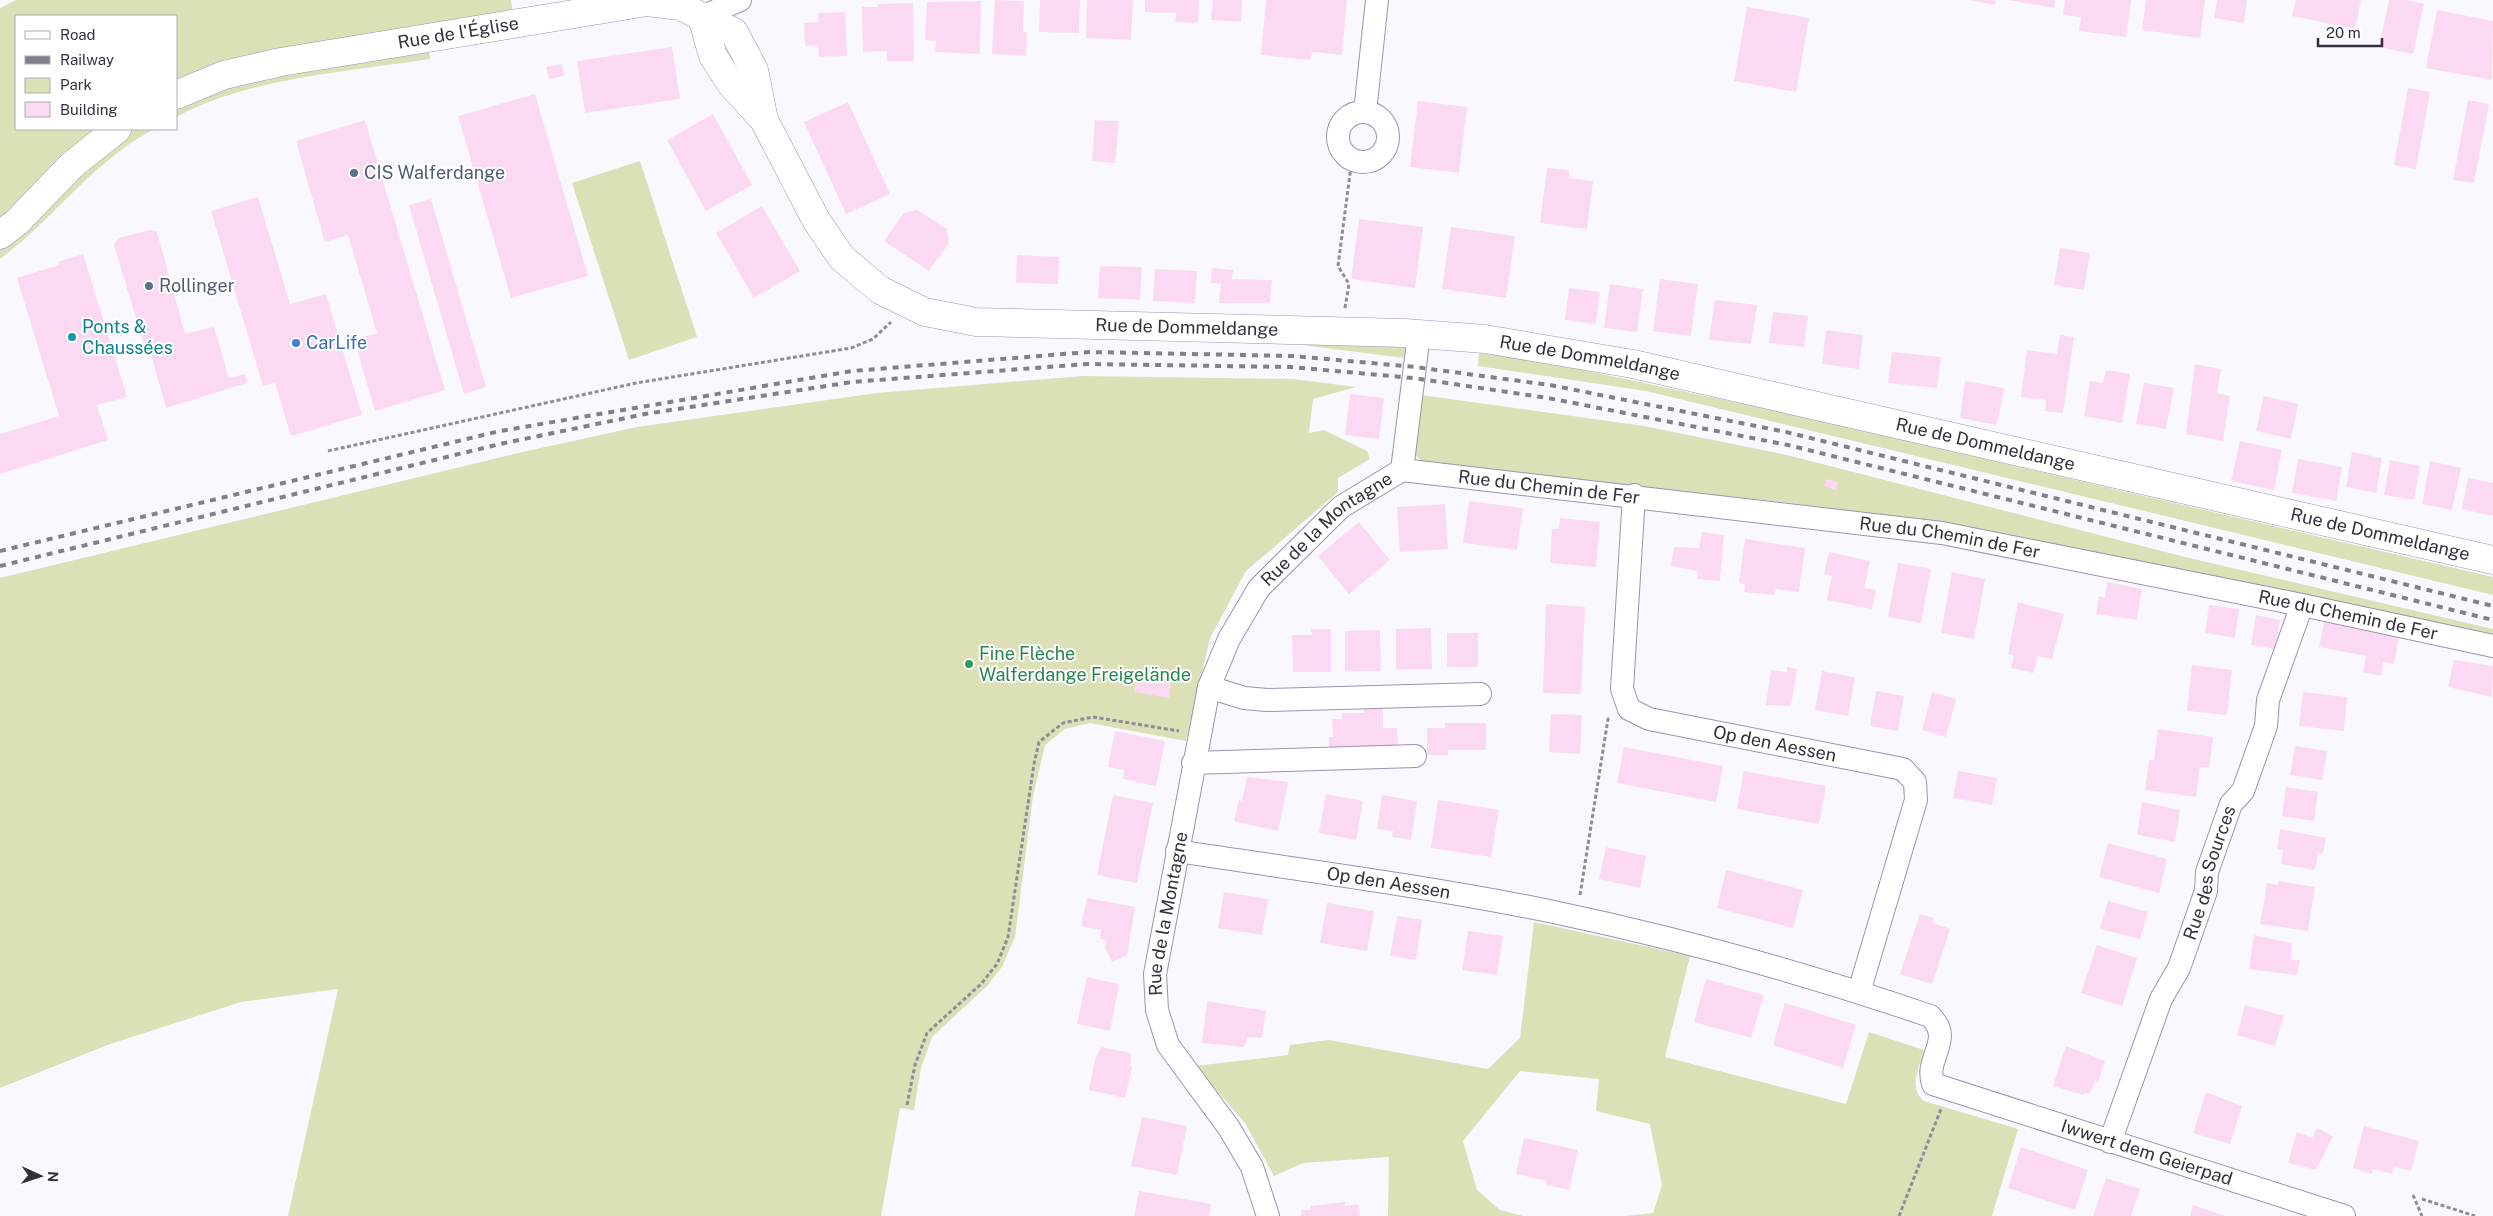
<svg xmlns="http://www.w3.org/2000/svg" width="2493" height="1216" font-family="'Public Sans',sans-serif">
  <style>
    .green { fill: #dbe0b6 }
    .building { fill: #fcd9f2 }
    .lines { fill: none; stroke-linecap: round; stroke-linejoin: round }
    .minor-casing { stroke: #9e91b1; stroke-width: 24 }
    .secondary-casing { stroke: #9e91b1; stroke-width: 29 }
    .path { stroke: #908c97; stroke-width: 3; stroke-dasharray: 4 2.5; stroke-linecap: butt }
    .minor { stroke: #fff; stroke-width: 22 }
    .secondary { stroke: #fff; stroke-width: 28 }
    .rail { stroke: #837f8a; stroke-width: 4; stroke-dasharray: 6 6; stroke-linecap: butt }
    .service-dot { fill: #5c6f8a; stroke: #fff; stroke-width: 2 }
    .culture-dot { fill: #0f9aa8; stroke: #fff; stroke-width: 2 }
    .shop-dot { fill: #3f7fe0; stroke: #fff; stroke-width: 2 }
    .leisure-dot { fill: #2e9e5b; stroke: #fff; stroke-width: 2 }
    .labels { text-anchor: middle; stroke-width: 4; stroke-linejoin: round; paint-order: stroke }
    .street-label { font-size: 18px; fill: #36303e; stroke: #fff }
    .service-label { font-size: 18px; fill: #4e5e75; stroke: #fff; text-anchor: start }
    .culture-label { font-size: 18px; fill: #0d838f; stroke: #fff; text-anchor: start }
    .shop-label { font-size: 18px; fill: #366cbe; stroke: #fff; text-anchor: start }
    .leisure-label { font-size: 18px; fill: #27864d; stroke: #fff; text-anchor: start }
  </style>
  <rect width="100%" height="100%" fill="#faf8ff"/>
  <g class="green">
    <path d="M16,0H511L515,24L427,40L430,59C347,72 251,77 176,117V16H16V129H154C93,161 54,219 0,259V8Z"/>
    <path d="M640,161L697,337L629,360L572,183Z"/>
    <path d="M1294,344L1405,346L1404,358Z"/>
    <path d="M1479,353L1540,361L1791,414L2493,577V595L1646,391L1478,366Z"/>
    <path d="M1083,376L1293,379L1356,387L1313,399L1309,433L1324,430L1367,451L1370,459L1338,478V492L1246,571L1210,638L1186,741L1090,723L1065,729L1045,745L1033,796L1015,937L1002,967L986,987L932,1037L921,1068L914,1110L900,1108L881,1216H288L338,989L241,1002L110,1044L0,1088V578L527,451L637,427L877,393Z"/>
    <path d="M1421,395L1644,426L1787,455L2185,557L2493,629V637L1943,524L1783,502L1426,464L1415,455Z"/>
    <path d="M1534,922L1690,956L1665,1057L1846,1104L1869,1032L1924,1050C1919,1068 1908,1088 1924,1101L2018,1129L1992,1216H1626L1653,1213L1662,1185L1650,1124L1596,1111L1599,1079L1520,1071L1463,1141L1477,1190L1500,1210L1523,1216H1388L1389,1157L1303,1163L1274,1176L1245,1123L1195,1066L1288,1055L1290,1045L1329,1040L1488,1069L1520,1038Z"/>
  </g>
  <g class="building">
    <path d="M995,0L1024,1L1023,32H1027L1026,56L992,54Z"/>
    <path d="M1040,0H1080L1079,33L1039,32Z"/>
    <path d="M1087,0H1133L1131,40L1086,38Z"/>
    <path d="M1145,0H1199L1198,23L1175,22L1176,13L1145,12Z"/>
    <path d="M1213,0H1242L1241,22L1211,20Z"/>
    <path d="M1266,0H1347L1342,55L1312,52L1311,60L1261,55Z"/>
    <path d="M1969,0H1996L1995,5Z"/>
    <path d="M2008,0H2055L2054,8Z"/>
    <path d="M2065,0H2131L2126,37L2079,31L2081,17L2063,15Z"/>
    <path d="M2146,0H2205L2200,38L2142,30Z"/>
    <path d="M2217,0H2247L2244,23L2214,18Z"/>
    <path d="M2296,0H2361L2355,29L2292,16Z"/>
    <path d="M2389,0H2408L2424,4L2413,54L2379,47Z"/>
    <path d="M981,1L980,54L935,52L936,41L925,40L927,2Z"/>
    <path d="M913,3L914,61H887V51L863,52L862,7H877V4Z"/>
    <path d="M1747,7L1809,18L1796,92L1734,81Z"/>
    <path d="M2437,10L2493,21L2492,80L2426,68Z"/>
    <path d="M845,12L847,56L819,57L818,45L805,46L804,23L818,22V13Z"/>
    <path d="M672,47L680,99L585,113L577,61Z"/>
    <path d="M562,64L564,76L549,79L546,67Z"/>
    <path d="M2408,88L2430,92L2416,169L2394,165Z"/>
    <path d="M535,94L588,276L511,298L458,116Z"/>
    <path d="M2468,100L2489,104L2474,183L2453,180Z"/>
    <path d="M1418,101L1467,107L1459,173L1410,167Z"/>
    <path d="M848,102L890,194L846,214L804,122Z"/>
    <path d="M713,114L752,185L706,211L667,140Z"/>
    <path d="M365,120L445,390L375,411L354,340L377,333L348,235L325,242L296,141Z"/>
    <path d="M1095,120L1119,121L1115,163L1092,161Z"/>
    <path d="M1547,168L1569,170V178L1593,181L1587,229L1540,223Z"/>
    <path d="M258,197L290,304L326,294L362,415L291,436L275,383L263,386L211,211Z"/>
    <path d="M431,199L486,387L464,394L409,205Z"/>
    <path d="M762,206L800,271L754,298L716,233Z"/>
    <path d="M917,210L947,229L949,243L929,271L884,241L904,213Z"/>
    <path d="M1359,219L1423,227L1415,288L1351,279Z"/>
    <path d="M1451,227L1515,236L1506,298L1442,289Z"/>
    <path d="M150,230L157,232L185,334L214,327L229,378L245,374L247,383L166,408L149,347L145,348L114,245L118,238Z"/>
    <path d="M2060,248L2090,253L2084,290L2054,285Z"/>
    <path d="M83,254L127,397L97,405L108,440L0,474V434L59,416L17,278L59,265L58,262Z"/>
    <path d="M1017,255L1059,257L1058,284L1016,283Z"/>
    <path d="M1100,266L1142,267L1140,300L1098,298Z"/>
    <path d="M1212,268L1233,270L1232,279L1272,280L1270,303H1219L1221,283H1211Z"/>
    <path d="M1155,269L1197,271L1195,303L1153,301Z"/>
    <path d="M1660,279L1698,284L1691,336L1653,331Z"/>
    <path d="M1610,284L1643,289L1637,332L1604,328Z"/>
    <path d="M1569,288L1600,292L1596,324L1565,320Z"/>
    <path d="M1715,300L1757,305L1751,344L1709,340Z"/>
    <path d="M1773,312L1808,316L1804,347L1769,343Z"/>
    <path d="M1826,330L1863,335L1859,369L1822,364Z"/>
    <path d="M2060,335L2074,337L2063,413L2045,411L2046,400L2021,397L2027,350L2057,354Z"/>
    <path d="M1892,352L1941,357L1937,388L1888,383Z"/>
    <path d="M2195,364L2221,369L2217,393L2230,396L2223,441L2186,434Z"/>
    <path d="M2106,370L2130,374L2122,423L2084,416L2090,381L2103,383Z"/>
    <path d="M1965,381L2004,388L1997,425L1960,418Z"/>
    <path d="M2144,383L2174,388L2166,429L2136,424Z"/>
    <path d="M1350,394L1384,398L1379,439L1345,435Z"/>
    <path d="M2264,396L2298,404L2291,439L2256,431Z"/>
    <path d="M2240,441L2282,450L2274,490L2231,481Z"/>
    <path d="M2352,452L2382,458L2376,493L2346,487Z"/>
    <path d="M2298,459L2342,467L2336,501L2292,493Z"/>
    <path d="M2390,460L2420,466L2414,500L2384,495Z"/>
    <path d="M2430,461L2461,468L2452,510L2422,504Z"/>
    <path d="M2468,478L2493,483V516L2462,509Z"/>
    <path d="M1826,479L1838,482L1836,490L1824,486Z"/>
    <path d="M1469,501L1523,508L1517,550L1463,543Z"/>
    <path d="M1445,504L1448,549L1400,552L1397,507Z"/>
    <path d="M1560,518L1600,522L1596,567L1550,563L1552,529H1559Z"/>
    <path d="M1359,522L1390,560L1349,594L1318,556Z"/>
    <path d="M1702,532L1724,535L1720,581L1697,579L1698,571L1671,566L1674,547L1699,548Z"/>
    <path d="M1745,539L1805,548L1799,592L1775,589L1774,595L1744,592L1745,585L1739,583Z"/>
    <path d="M1829,552L1870,561L1864,588L1876,590L1872,609L1827,600L1832,576L1824,574Z"/>
    <path d="M1898,563L1931,569L1921,623L1888,617Z"/>
    <path d="M1952,572L1985,579L1974,639L1941,633Z"/>
    <path d="M2107,582L2142,589L2137,620L2096,614L2099,596L2105,598Z"/>
    <path d="M2018,602L2064,614L2052,659L2038,656L2033,673L2011,668L2014,656L2008,654Z"/>
    <path d="M1546,604L1585,607L1581,694L1543,693Z"/>
    <path d="M2209,605L2239,609L2235,638L2205,633Z"/>
    <path d="M2256,615L2280,620L2275,649L2251,645Z"/>
    <path d="M2325,618L2400,633L2394,664L2383,662L2381,676L2363,672L2366,656L2319,647Z"/>
    <path d="M1431,628L1432,669H1396V629Z"/>
    <path d="M1311,629H1331V672H1293L1292,635H1312Z"/>
    <path d="M1380,630L1381,671H1345V631Z"/>
    <rect x="1447" y="633" width="31" height="34"/>
    <path d="M2454,660L2493,666L2492,697L2448,687Z"/>
    <path d="M2192,665L2232,670L2227,715L2187,711Z"/>
    <path d="M1787,667L1797,669L1791,706L1766,705L1771,670L1787,672Z"/>
    <path d="M1138,669L1158,673L1157,681L1171,683L1169,698L1134,692Z"/>
    <path d="M1822,671L1855,677L1848,716L1815,710Z"/>
    <path d="M1876,691L1904,696L1898,731L1870,726Z"/>
    <path d="M1932,692L1956,699L1946,737L1922,730Z"/>
    <path d="M2303,692L2347,697L2344,731L2299,726Z"/>
    <path d="M1383,708V728H1397L1398,746L1329,755V737H1333L1332,719H1342V713H1364V709Z"/>
    <path d="M1551,714L1582,715L1580,754L1549,752Z"/>
    <path d="M1445,723H1486V750H1448V755H1427V728H1445Z"/>
    <path d="M2158,729L2213,737L2209,768L2200,767L2196,797L2145,790L2149,760H2154Z"/>
    <path d="M1115,731L1165,741L1156,786L1123,779L1124,770L1108,767Z"/>
    <path d="M2295,746L2327,751L2322,780L2290,775Z"/>
    <path d="M1624,747L1723,766L1716,802L1617,783Z"/>
    <path d="M1744,771L1826,786L1819,824L1737,809Z"/>
    <path d="M1958,771L1997,778L1992,805L1953,798Z"/>
    <path d="M1247,777L1288,782L1278,831L1234,821L1239,800L1242,801Z"/>
    <path d="M2286,787L2318,792L2314,821L2282,816Z"/>
    <path d="M1326,794L1363,801L1356,840L1319,833Z"/>
    <path d="M1113,795L1153,803L1137,883L1097,875Z"/>
    <path d="M1382,795L1417,801L1411,840L1392,837L1393,831L1377,829Z"/>
    <path d="M1438,800L1499,810L1491,857L1431,848Z"/>
    <path d="M2142,802L2180,810L2175,842L2137,835Z"/>
    <path d="M2280,829L2326,838L2323,854L2318,853L2315,870L2281,864L2283,850L2277,849Z"/>
    <path d="M2108,843L2167,859L2159,893L2099,877Z"/>
    <path d="M1606,847L1646,856L1640,888L1599,879Z"/>
    <path d="M1726,870L1803,890L1793,928L1717,908Z"/>
    <path d="M2279,881L2315,887L2308,931L2260,924L2267,883L2278,885Z"/>
    <path d="M1224,892L1268,899L1262,935L1218,928Z"/>
    <path d="M1087,898L1135,907L1127,955L1112,962L1105,948L1106,940L1100,939L1101,930L1081,926Z"/>
    <path d="M2108,901L2148,912L2140,939L2100,929Z"/>
    <path d="M1327,903L1374,911L1367,951L1320,943Z"/>
    <path d="M1920,914L1934,918L1933,923L1950,929L1932,984L1900,974Z"/>
    <path d="M1397,916L1422,920L1416,960L1390,956Z"/>
    <path d="M1468,931L1503,936L1497,975L1462,970Z"/>
    <path d="M2254,935L2292,943L2291,960H2300L2297,975L2249,969Z"/>
    <path d="M2097,945L2137,958L2122,1006L2081,993Z"/>
    <path d="M1087,977L1119,984L1110,1031L1077,1024Z"/>
    <path d="M1706,979L1764,995L1751,1038L1694,1022Z"/>
    <path d="M1207,1001L1266,1011L1262,1038L1248,1037L1244,1047L1202,1043Z"/>
    <path d="M1785,1003L1856,1025L1843,1068L1773,1045Z"/>
    <path d="M2245,1005L2284,1016L2275,1046L2237,1035Z"/>
    <path d="M2066,1046L2105,1061L2098,1082L2095,1081L2090,1094L2085,1093L2083,1095L2053,1086Z"/>
    <path d="M1101,1047L1131,1053L1130,1066L1132,1068L1125,1098L1089,1090L1095,1060Z"/>
    <path d="M2206,1092L2242,1106L2230,1144L2193,1133Z"/>
    <path d="M1142,1117L1187,1126L1177,1175L1131,1166Z"/>
    <path d="M2364,1126L2419,1141L2411,1171L2394,1167L2392,1174L2373,1169L2372,1174L2353,1168Z"/>
    <path d="M2317,1128L2333,1136L2316,1170L2288,1163L2297,1132L2312,1138Z"/>
    <path d="M1524,1138L1578,1150L1569,1190L1546,1185V1181L1516,1174Z"/>
    <path d="M2021,1147L2088,1170L2075,1210L2008,1188Z"/>
    <path d="M2106,1178L2140,1189L2131,1216H2093Z"/>
    <path d="M1139,1191L1211,1204L1209,1216H1134Z"/>
    <path d="M1345,1202V1206L1358,1204L1360,1216H1301V1210H1311L1310,1206Z"/>
    <path d="M2193,1205L2225,1216H2190Z"/>
  </g>
  <g class="lines">
    <defs>
      <g id="minor">
        <path d="M702,17L740,0"/>
        <path d="M1365,112L1377,0"/>
        <circle cx="1363" cy="137" r="25"/>
        <path id="s1" d="M1402,470L1942,533L2302,605L2493,646"/>
        <path d="M1402,470L1419,334"/>
        <path id="s2" d="M1634,495L1622,689L1629,709L1649,719L1903,769L1915,782L1916,800L1859,992"/>
        <path d="M1209,687L1244,698L1267,700L1480,694"/>
        <path d="M1193,763L1415,756"/>
        <path id="s3" d="M1177,851C1301,870 1426,886 1549,911C1678,938 1805,973 1930,1016C1955,1040 1924,1057 1933,1084L2344,1216"/>
        <path id="s4" d="M2110,1142L2161,999L2179,968L2206,891L2207,872L2231,804L2243,791L2266,726L2268,700L2302,605"/>
        <path id="s5" d="M1268,1216L1252,1167L1229,1128L1168,1045L1157,1010L1155,974L1209,687L1229,639L1259,588L1341,507L1402,470"/>
      </g>
      <g id="secondary">
        <path id="s6" d="M702,17L713,56L731,84L764,120L816,220L842,258L880,290L925,312L976,322L1405,333L1485,339L1633,364L2493,560"/>
        <path id="s7" d="M176,95L224,75L281,62L647,2L680,6L734,32L754,70L764,120"/>
        <path d="M0,235L17,222L72,165L117,129"/>
      </g>
    </defs>
    <use href="#minor" class="minor-casing"/>
    <use href="#secondary" class="secondary-casing"/>
    <g class="path">
      <path d="M1345,308L1349,284L1338,266L1351,166"/>
      <path d="M328,451L636,383L851,348L873,339L891,322"/>
      <path d="M1580,895L1608,719L1610,718"/>
      <path d="M907,1105L915,1065L927,1033L981,984L997,964L1008,937L1034,764L1039,742L1063,723L1093,717L1179,731"/>
      <path d="M2413,1195L2422,1216"/>
      <path d="M2422,1199L2475,1216"/>
      <path d="M1899,1216L1941,1109"/>
    </g>
    <use href="#minor" class="minor"/>
    <use href="#secondary" class="secondary"/>
    <g class="rail">
      <path d="M0,551L500,431L852,371L1089,352L1293,356L1415,367L1550,385L1786,432L2493,606"/>
      <path d="M0,566L500,444L645,414L852,382L1087,364L1291,367L1413,378L1548,398L1788,445L2493,620"/>
    </g>
  </g>
  <g class="service-dot">
    <circle cx="354" cy="173" r="5"/>
    <circle cx="149" cy="286" r="5"/>
  </g>
  <circle class="culture-dot" cx="72" cy="337" r="5"/>
  <circle class="shop-dot" cx="296" cy="343" r="5"/>
  <circle class="leisure-dot" cx="969" cy="664" r="5"/>
  <g class="labels">
    <g class="street-label">
      <text dy="6" stroke="none"><textPath href="#s7" startOffset="290">Rue de l'Église</textPath></text>
      <text dy="6" stroke="none"><textPath href="#s6" startOffset="644">Rue de Dommeldange</textPath></text>
      <text dy="6" stroke="none"><textPath href="#s6" startOffset="1049">Rue de Dommeldange</textPath></text>
      <text dy="6" stroke="none"><textPath href="#s6" startOffset="1454">Rue de Dommeldange</textPath></text>
      <text dy="6" stroke="none"><textPath href="#s1" startOffset="148">Rue du Chemin de Fer</textPath></text>
      <text dy="6" stroke="none"><textPath href="#s5" startOffset="766">Rue de la Montagne</textPath></text>
      <text dy="6" stroke="none"><textPath href="#s6" startOffset="1859">Rue de Dommeldange</textPath></text>
      <text dy="6" stroke="none"><textPath href="#s1" startOffset="552">Rue du Chemin de Fer</textPath></text>
      <text dy="6" stroke="none"><textPath href="#s1" startOffset="958">Rue du Chemin de Fer</textPath></text>
      <text dy="6" stroke="none"><textPath href="#s2" startOffset="366">Op den Aessen</textPath></text>
      <text dy="6" stroke="none"><textPath href="#s4" startOffset="288">Rue des Sources</textPath></text>
      <text dy="6" stroke="none"><textPath href="#s3" startOffset="214">Op den Aessen</textPath></text>
      <text dy="6" stroke="none"><textPath href="#s5" startOffset="334">Rue de la Montagne</textPath></text>
      <text dy="6" stroke="none"><textPath href="#s3" startOffset="1069">Iwwert dem Geierpad</textPath></text>
    </g>
    <g class="service-label">
      <text x="364" y="179">CIS Walferdange</text>
      <text x="159" y="292">Rollinger</text>
    </g>
    <g class="culture-label">
      <text x="82" y="333">Ponts &amp;<tspan x="82" dy="21">Chaussées</tspan></text>
    </g>
    <g class="shop-label">
      <text x="306" y="349">CarLife</text>
    </g>
    <g class="leisure-label">
      <text x="979" y="660">Fine Flèche<tspan x="979" dy="21">Walferdange Freigelände</tspan></text>
    </g>
  </g>
  <rect x="15" y="15" width="162" height="115" fill="#ffffff" stroke="#afacb2"/>
  <rect x="25" y="31" width="25" height="8" fill="#ffffff" stroke="#afacb2"/>
  <text x="60" y="40" font-size="15" fill="#36303e">Road</text>
  <rect x="25" y="56" width="25" height="8" fill="#837f8a" stroke="#afacb2"/>
  <text x="60" y="65" font-size="15" fill="#36303e">Railway</text>
  <rect x="25" y="78" width="25" height="15" fill="#dbe0b6" stroke="#afacb2"/>
  <text x="60" y="90" font-size="15" fill="#36303e">Park</text>
  <rect x="25" y="102" width="25" height="15" fill="#fcd9f2" stroke="#afacb2"/>
  <text x="60" y="115" font-size="15" fill="#36303e">Building</text>
  <g transform="translate(40 1176) rotate(93)" stroke="#ffffff" stroke-width="4" paint-order="stroke">
  <path d="M0-4L9 19L0 12L-9 19Z" fill="#36303e"/>
  <text y="-8" font-size="14" font-weight="bold" text-anchor="middle" fill="#36303e">N</text>
  </g>
  <path d="M2318 38v8h64v-8" fill="none" stroke="#36303e" stroke-width="2.5"/>
  <text x="2326" y="38" font-size="15" fill="#36303e" stroke="#ffffff" stroke-width="4" paint-order="stroke">20 m</text>
</svg>
